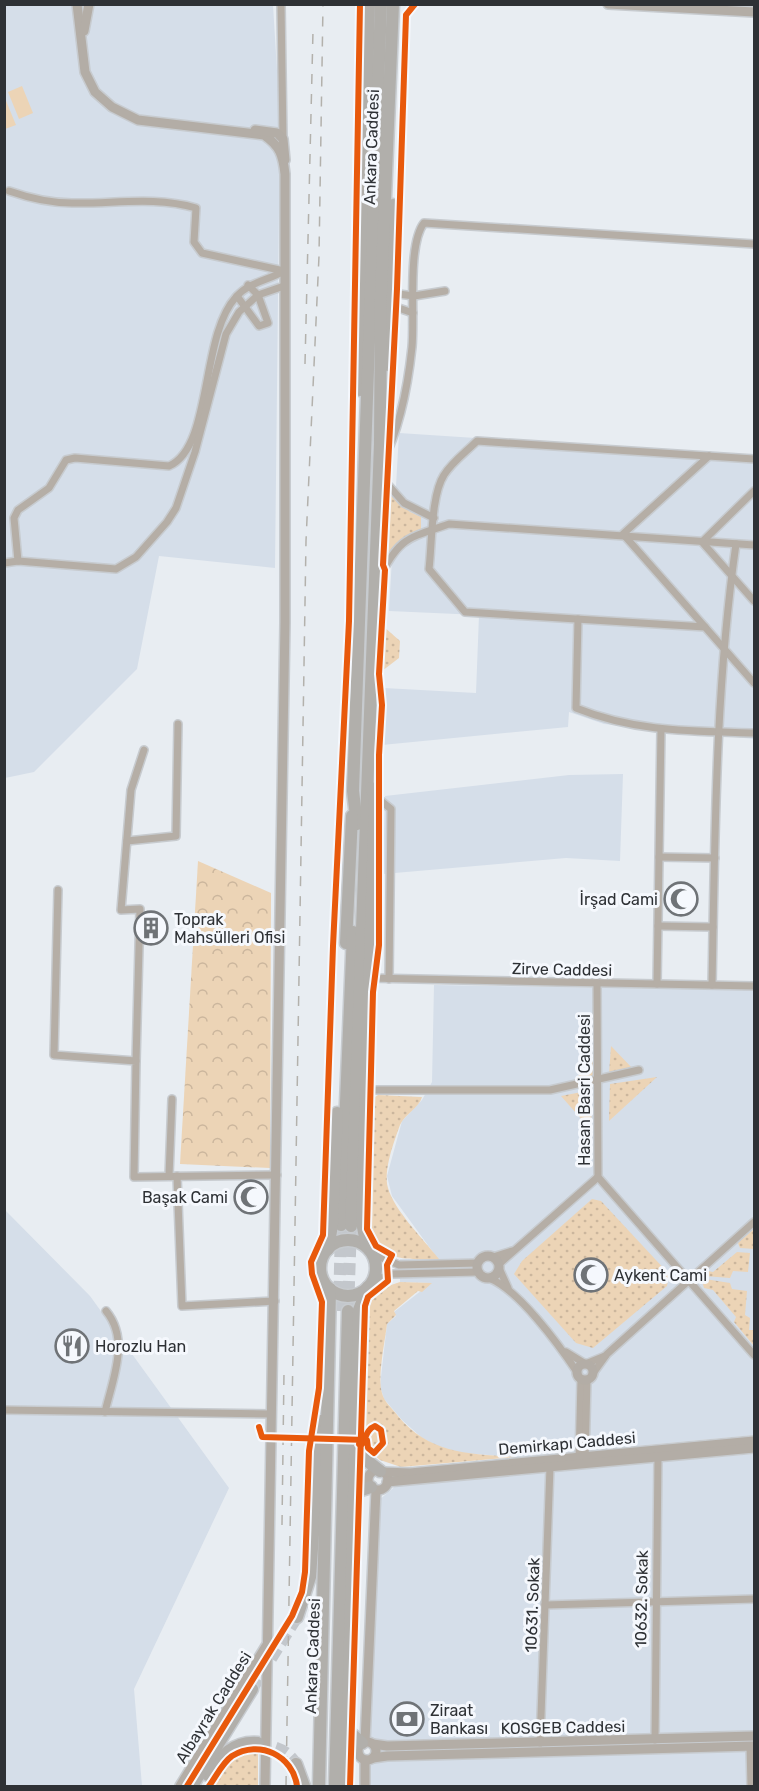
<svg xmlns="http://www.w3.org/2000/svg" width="759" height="1791" font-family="Rubik,sans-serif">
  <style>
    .built { fill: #d5dee9 }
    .grass { fill: url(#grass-dots) }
    .forest { fill: url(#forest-crowns) }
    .garden { fill: #ecd4b6 }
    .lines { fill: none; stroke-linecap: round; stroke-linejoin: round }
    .highway-tunnel { stroke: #c3c7cc; stroke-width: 12; stroke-dasharray: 12 6; stroke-linecap: butt }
    .street-casing { stroke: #c7cbcf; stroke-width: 10 }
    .secondary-casing { stroke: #c7cbcf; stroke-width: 12 }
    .highway-casing { stroke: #c7cbcf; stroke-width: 15 }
    .street { stroke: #b5aea6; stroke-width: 7 }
    .secondary { stroke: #b3ada6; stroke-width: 9 }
    .highway { stroke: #b1afab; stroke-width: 12 }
    .rail { stroke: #b3b1ac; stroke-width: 1.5; stroke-dasharray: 10 10; stroke-linecap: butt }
    .cycleway-casing { stroke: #f5f8fd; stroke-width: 10 }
    .cycleway { stroke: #e8590c; stroke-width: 6 }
    .labels { text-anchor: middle; stroke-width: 6; stroke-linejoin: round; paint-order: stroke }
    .street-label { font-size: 16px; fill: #2e3135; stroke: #f5f8fd }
    .poi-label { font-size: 16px; fill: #2e3135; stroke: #f5f8fd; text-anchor: start }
  </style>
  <defs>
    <pattern id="grass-dots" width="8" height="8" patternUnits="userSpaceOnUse" patternTransform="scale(1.5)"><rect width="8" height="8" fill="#ecd4b6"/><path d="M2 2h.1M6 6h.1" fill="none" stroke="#cbb69d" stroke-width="1.8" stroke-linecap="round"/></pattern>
    <pattern id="forest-crowns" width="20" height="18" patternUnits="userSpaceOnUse" patternTransform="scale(1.5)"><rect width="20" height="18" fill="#ecd4b6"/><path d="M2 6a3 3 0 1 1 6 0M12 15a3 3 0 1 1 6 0" fill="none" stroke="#cbb69d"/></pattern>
  </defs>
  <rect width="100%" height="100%" fill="#e8edf2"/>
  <g class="built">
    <path d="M5,5H273L280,120L275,568L159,556L137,669L34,772L5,778Z"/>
    <path d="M399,433L754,456V739L604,724L569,712L568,727L382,745L384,688L476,693L479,615L389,611Z"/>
    <path d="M623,774L620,861L566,858L383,874L385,796L569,775Z"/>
    <path d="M434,985L754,990V1435L516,1457L460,1453L439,1448L421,1437L402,1420L384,1399L380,1386L387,1324L396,1316L394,1312L431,1283L400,1282V1259H438L392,1196L387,1176L402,1121L422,1100L432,1082Z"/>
    <path d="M4,1209L90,1296L229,1488L134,1689L142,1786H5Z"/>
    <path d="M754,1454V1786H370V1681L379,1500L398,1484Z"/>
  </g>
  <g class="grass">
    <path d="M390,493L410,512L421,517V531L410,535L388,552Z"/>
    <path d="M383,626L400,641L399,658L382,671Z"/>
    <path d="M611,1046L634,1070L609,1074Z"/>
    <path d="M593,1061L594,1078L573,1081Z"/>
    <path d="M657,1077L609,1121L610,1084Z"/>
    <path d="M592,1090L591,1130L561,1096Z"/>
    <path d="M378,1095L422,1097C419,1108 405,1114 400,1125C394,1142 383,1170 388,1188C394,1210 424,1240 439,1259C414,1259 387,1263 372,1239V1099Z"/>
    <path d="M592,1199L601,1201L669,1274L667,1286L593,1348L576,1343L514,1274L522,1261Z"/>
    <path d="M754,1229V1249L740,1248L738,1243Z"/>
    <path d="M737,1252L750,1253L748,1272L733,1271L730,1278L704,1276L708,1271L713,1272Z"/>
    <path d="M705,1279L730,1283L732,1289L747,1291L745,1315L750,1318L749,1330H754V1346L734,1322L736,1317L713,1290L704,1288L702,1281Z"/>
    <path d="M400,1282L432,1283L422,1292L418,1291L394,1311L396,1315L387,1324C385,1341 377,1378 382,1393C384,1402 393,1409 398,1416C429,1454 470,1454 516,1457L401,1467L380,1460L367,1449L364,1423L370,1303L379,1289Z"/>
    <path d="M258,1749V1786H208L226,1759L239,1751Z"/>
  </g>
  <path class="forest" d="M198,861L271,893L270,1168L180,1164Z"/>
  <g class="garden">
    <path d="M22,86L33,113L19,119L8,92Z"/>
    <path d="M4,96L16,125L5,129H4Z"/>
  </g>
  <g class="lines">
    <g class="highway-tunnel">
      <path d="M339,1311L341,1225"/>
      <path d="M348,1311L351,1226"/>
      <path d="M252,1689L297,1617"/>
      <path d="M258,1743C275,1747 287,1749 296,1764"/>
    </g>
    <defs>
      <g id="street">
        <path d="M281,4L283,139"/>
        <path d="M9,191C29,198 50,203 72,203C113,204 155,196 196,208L194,242L202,253L284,271"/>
        <path d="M391,293L414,296L445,291"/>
        <path d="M237,296L259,326L268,323L258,295L248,285"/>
        <path d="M390,305L413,313"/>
        <path d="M754,459L477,441C466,452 452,462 444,475C431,495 432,544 429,569L465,612L705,627L754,683"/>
        <path d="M382,463C400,429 408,385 412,347C415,316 407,245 424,223L754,244"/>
        <path d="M378,479L389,486L404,503L434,518"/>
        <path d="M754,491L702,542L754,601"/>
        <path d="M18,561L14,518L18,510L49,488L66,460L75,458L169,466C213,447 200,336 236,297C249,282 267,281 284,271"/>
        <path d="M4,563L18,561L116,569L136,557L167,522L176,508L195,452L226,334L239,312L258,295L284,286"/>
        <path d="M377,581C401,538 402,540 449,524L754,545"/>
        <path d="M578,619L576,708C635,732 692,731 754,733"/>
        <path d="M705,627L623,534L709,456"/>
        <path d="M376,797L391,809L389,979"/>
        <path d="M127,841L176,836L178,724"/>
        <path d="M659,857L715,858"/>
        <path d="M58,890L54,1055L136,1061L134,1177L277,1175"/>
        <path d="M658,926L713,927"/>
        <path d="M369,978L754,986"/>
        <path d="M597,983L598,1177L754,1355"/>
        <path d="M657,984L661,729"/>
        <path d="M712,985C715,838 715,691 736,544"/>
        <path d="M136,1061L140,909L121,910L131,790L144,750"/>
        <path d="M367,1090H550L639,1070"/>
        <path d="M169,1176L172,1099"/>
        <path d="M177,1176L182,1306L275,1301"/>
        <path d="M373,1254L399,1265L478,1263"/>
        <path d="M493,1257L512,1251"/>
        <path d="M499,1264L598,1177"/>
        <path d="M499,1268L508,1288"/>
        <path d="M489,1278C519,1290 559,1345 577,1372"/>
        <path d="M373,1281L392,1274L478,1272"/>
        <path d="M566,1352L584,1363"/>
        <path d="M588,1363L605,1356"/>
        <path d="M594,1372L607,1354L754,1222"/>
        <path d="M4,1410L271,1414"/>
        <path d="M105,1412C113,1378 130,1340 106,1311"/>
        <path d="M579,1460L581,1379"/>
        <path d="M585,1462L587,1380"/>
        <path d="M545,1605L754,1599"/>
        <path d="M655,1740L658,1457"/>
        <path d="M540,1743L550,1467"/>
        <path d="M750,1746L751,1786"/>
      </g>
      <g id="secondary">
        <path d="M77,4L85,72L95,92L112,107L138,120L264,135C280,146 283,155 285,174V623L265,1786"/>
        <path d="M608,4L754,12"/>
        <path d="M84,31L89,4"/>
        <path d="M255,130L277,133L283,139L285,160"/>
        <circle cx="488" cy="1267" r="11"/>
        <circle cx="585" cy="1372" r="8"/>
        <circle cx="378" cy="1480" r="10"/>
        <path d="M383,1472L410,1473L754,1441"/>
        <path d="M387,1482L754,1448"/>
        <circle cx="367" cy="1751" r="9"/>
        <path d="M365,1742L376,1490"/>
        <path d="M373,1744L387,1746L754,1736"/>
        <path d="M373,1758L387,1756L754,1746"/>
        <path d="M180,1786L266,1646"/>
        <path d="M365,1786V1760"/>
      </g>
      <g id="highway">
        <path d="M388,365L393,205"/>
        <path d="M360,390L369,4"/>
        <path d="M357,824L353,791L381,4"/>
        <path d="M346,943L352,816"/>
        <path d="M341,1225L353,932"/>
        <path d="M351,1226L380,444L381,294L393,4"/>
        <circle cx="348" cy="1268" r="28"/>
        <path d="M367,1247L362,1222L375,796L371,788"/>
        <path d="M328,1249L332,1225L337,1113"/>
        <path d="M354,1445L361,1456L380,1471"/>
        <path d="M352,1498L361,1490L371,1487"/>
        <path d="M297,1617L310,1577L321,1421"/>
        <path d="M348,1731L362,1743"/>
        <path d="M296,1764L304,1786"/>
        <path d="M208,1775C220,1756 234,1741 258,1743"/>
        <path d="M192,1786L252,1689"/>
        <path d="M319,1786L330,1289"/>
        <path d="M335,1786L348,1311"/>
        <path d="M346,1786L359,1310L368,1287"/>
      </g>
    </defs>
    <use href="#street" class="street-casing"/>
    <use href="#secondary" class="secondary-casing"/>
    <use href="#highway" class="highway-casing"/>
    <use href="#street" class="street"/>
    <use href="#secondary" class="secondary"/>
    <use href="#highway" class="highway"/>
    <g class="rail">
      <path d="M305,364L313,31"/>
      <path d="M282,1525L284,1372"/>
      <path d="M286,1786L306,541L319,256L323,4"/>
    </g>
    <defs>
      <g id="cycleway">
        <path d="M259,1427L262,1437L367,1440L368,1448L374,1453L383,1443L381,1430L375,1426C367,1429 366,1437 362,1444H359"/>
        <path d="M187,1786L292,1616L302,1592L305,1572L309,1451L319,1388L322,1302L312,1274L311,1262L323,1235L333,946L349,621L360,4"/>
        <path d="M209,1786C216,1777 222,1763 232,1756C260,1739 293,1756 297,1786"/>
        <path d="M350,1786L365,1306L368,1297L388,1281L387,1265L392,1255L376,1246L367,1229L373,992L379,945V755L382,705L379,674L385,570L383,565L397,289L406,15L415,4"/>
      </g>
    </defs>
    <use href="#cycleway" class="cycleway-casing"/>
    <use href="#cycleway" class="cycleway"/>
  </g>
  <defs>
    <symbol id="mosque-ring" viewBox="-11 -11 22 22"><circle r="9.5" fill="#f5f8fd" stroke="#6f7377" stroke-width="1.5"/><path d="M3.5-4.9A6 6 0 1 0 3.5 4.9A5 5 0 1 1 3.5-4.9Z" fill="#6f7377"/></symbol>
    <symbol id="building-ring" viewBox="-11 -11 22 22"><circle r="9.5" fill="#f5f8fd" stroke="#6f7377" stroke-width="1.5"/><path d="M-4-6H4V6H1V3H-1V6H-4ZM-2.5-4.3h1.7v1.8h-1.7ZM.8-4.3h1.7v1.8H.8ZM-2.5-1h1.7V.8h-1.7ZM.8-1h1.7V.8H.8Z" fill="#6f7377"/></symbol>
    <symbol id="restaurant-ring" viewBox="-11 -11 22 22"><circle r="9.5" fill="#f5f8fd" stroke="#6f7377" stroke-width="1.5"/><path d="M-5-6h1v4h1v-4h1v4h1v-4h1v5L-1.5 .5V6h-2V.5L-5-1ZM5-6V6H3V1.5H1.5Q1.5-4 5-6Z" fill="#6f7377"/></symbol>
    <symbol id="bank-ring" viewBox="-11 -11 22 22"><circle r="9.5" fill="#f5f8fd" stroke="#6f7377" stroke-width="1.5"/><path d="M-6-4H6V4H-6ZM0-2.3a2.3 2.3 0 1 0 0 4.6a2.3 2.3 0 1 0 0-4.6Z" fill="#6f7377"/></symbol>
  </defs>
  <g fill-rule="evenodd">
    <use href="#mosque-ring" x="662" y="880" width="38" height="38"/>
    <use href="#building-ring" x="132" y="909" width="38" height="38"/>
    <use href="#mosque-ring" x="232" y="1178" width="38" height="38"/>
    <use href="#mosque-ring" x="572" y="1256" width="38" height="38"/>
    <use href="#restaurant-ring" x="53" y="1327" width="38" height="38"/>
    <use href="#bank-ring" x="388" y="1700" width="38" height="38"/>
  </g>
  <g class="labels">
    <g class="street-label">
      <text transform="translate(371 147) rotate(-88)" y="6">Ankara Caddesi</text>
      <text transform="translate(562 969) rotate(1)" y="6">Zirve Caddesi</text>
      <text transform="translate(584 1090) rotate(-90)" y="6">Hasan Basri Caddesi</text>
      <text transform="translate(567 1443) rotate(-5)" y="6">Demirkapı Caddesi</text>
      <text transform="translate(641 1599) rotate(-89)" y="6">10632. Sokak</text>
      <text transform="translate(532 1605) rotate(-88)" y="6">10631. Sokak</text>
      <text transform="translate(312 1656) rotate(-88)" y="6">Ankara Caddesi</text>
      <text transform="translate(213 1707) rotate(-58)" y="6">Albayrak Caddesi</text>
      <text transform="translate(563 1727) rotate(-1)" y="6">KOSGEB Caddesi</text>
    </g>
    <g class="poi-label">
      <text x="658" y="905" text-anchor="end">İrşad Cami</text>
      <text x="174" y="925">Toprak<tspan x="174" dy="18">Mahsülleri Ofisi</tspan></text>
      <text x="228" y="1203" text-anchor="end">Başak Cami</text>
      <text x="614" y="1281">Aykent Cami</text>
      <text x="95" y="1352">Horozlu Han</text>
      <text x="430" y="1716">Ziraat<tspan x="430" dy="18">Bankası</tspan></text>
    </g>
  </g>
  <rect width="759" height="1791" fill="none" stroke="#2e3135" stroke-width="12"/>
</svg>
